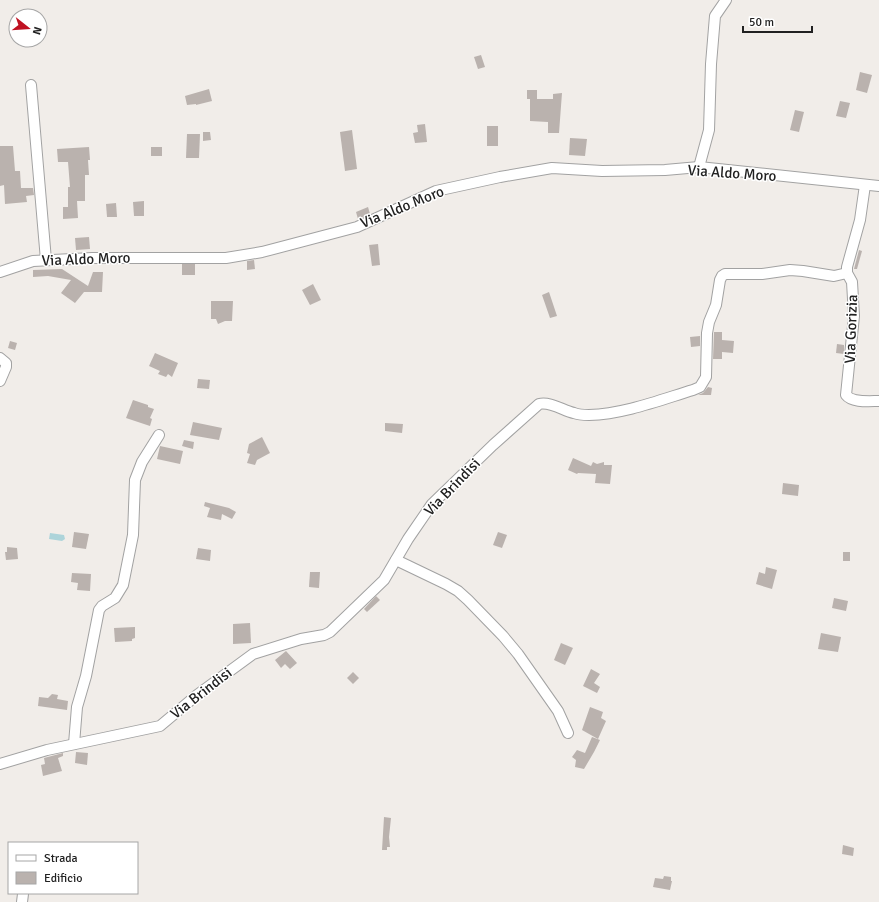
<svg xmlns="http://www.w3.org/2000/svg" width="879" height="902" font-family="Signika,sans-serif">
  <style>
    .water { fill: #add4da }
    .building { fill: #bab2ae }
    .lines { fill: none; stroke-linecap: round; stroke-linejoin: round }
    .minor-casing { stroke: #a2a2a2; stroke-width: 12 }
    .minor { stroke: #fff; stroke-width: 10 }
    .labels { text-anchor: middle; stroke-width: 3; stroke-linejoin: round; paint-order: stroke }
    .street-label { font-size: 15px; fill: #212121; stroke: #fff }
  </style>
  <rect width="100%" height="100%" fill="#f1ede9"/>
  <path class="water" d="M50,533L64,535L65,539L62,541L49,539Z"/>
  <g class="building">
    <path d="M481,55L485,67L478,69L474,57Z"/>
    <path d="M860,72L872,75L867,93L856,90Z"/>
    <path d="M209,89L212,101L196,105V104L187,105L185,96Z"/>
    <path d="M527,90H537V99H553V94L562,93L559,133H548V122L530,121V99H527Z"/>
    <path d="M840,101L850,103L846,118L836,116Z"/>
    <path d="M795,110L804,112L799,132L790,130Z"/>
    <path d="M425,124L427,142L415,143L413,133L418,132L417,125Z"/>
    <rect x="487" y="126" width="11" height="20"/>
    <path d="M352,130L357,169L345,171L340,132Z"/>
    <path d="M203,132H210L211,140L203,141Z"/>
    <path d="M187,134H200L199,158H186Z"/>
    <path d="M570,138L587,139L585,156L569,155Z"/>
    <path d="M0,146H13L15,171H20L21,188H33L34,195L26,196L27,202L5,204L4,185L0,186Z"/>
    <path d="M89,147L90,160H88L89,175H85V201H77L78,218L63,219V207H68V187H70L68,162H58L57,149Z"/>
    <rect x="151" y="147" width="11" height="9"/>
    <path d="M144,201V216H134L133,202Z"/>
    <path d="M116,203L117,217H107L106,204Z"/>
    <path d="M368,207L370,214L358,219L356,212Z"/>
    <path d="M89,237L90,249L76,250L75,238Z"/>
    <path d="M378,244L380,265L372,266L369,245Z"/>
    <path d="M859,250L862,251L857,269H854Z"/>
    <path d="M254,260L255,269L247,270V261Z"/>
    <rect x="182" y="264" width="13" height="11"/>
    <path d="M62,269L88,286L93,272H103L102,292H84L75,303L61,293L71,280L48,276L33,277V270Z"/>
    <path d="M313,284L321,300L310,305L302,290Z"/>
    <path d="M549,292L557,316L550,318L542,295Z"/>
    <path d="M211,301H233L232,321H225L218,324L216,319H211Z"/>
    <path d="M714,332H722V340L734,341L733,353L722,352V359H713Z"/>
    <path d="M700,336V346L691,347L690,337Z"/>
    <path d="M10,341L17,343L15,350L8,348Z"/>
    <path d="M837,344L844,345V354L836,353Z"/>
    <path d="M155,353L178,363L172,377L168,374L166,377L158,374L160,371L149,366Z"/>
    <path d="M198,379L210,380L209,389L197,388Z"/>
    <path d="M708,387L712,388L711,395H698L703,393Z"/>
    <path d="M133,400L148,405V407L154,409L150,418L152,419L150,426L126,418Z"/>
    <path d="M193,422L222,428L219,440L190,435Z"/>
    <path d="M385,423L403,424L402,433L385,431Z"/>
    <path d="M262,437L270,453L257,460L255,465L247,463L250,454L247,453L249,444Z"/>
    <path d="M184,440L194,442L193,449L182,446Z"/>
    <path d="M160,446L183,451L180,464L157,459Z"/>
    <path d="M573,458L591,466L593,462L597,464L604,462V465H612L610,484L595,483L596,474L578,473L577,474L568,470Z"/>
    <path d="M783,483L799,485L798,496L782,494Z"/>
    <path d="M205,502L229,508L236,512L232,519L222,514L221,520L207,517L210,508L204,506Z"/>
    <path d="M74,532L89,534L86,549L72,547Z"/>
    <path d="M498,532L507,535L502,548L493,545Z"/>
    <path d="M7,547L17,548L18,559L6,560L5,552H7Z"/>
    <path d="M198,548L211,550L210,561L196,559Z"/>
    <rect x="843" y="552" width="7" height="9"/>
    <path d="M766,567L777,570L772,589L756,584L759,572L765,574Z"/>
    <path d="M310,572H320L319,588L309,587Z"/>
    <path d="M72,573L91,574L90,591L77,590L78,583L71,582Z"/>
    <path d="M376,596L380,600L367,612L364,609Z"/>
    <path d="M834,598L848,601L846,611L832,608Z"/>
    <path d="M250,623L251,643L233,644V624Z"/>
    <path d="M135,627V638L132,639V641L115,642L114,628Z"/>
    <path d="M821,633L841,637L838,652L818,649Z"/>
    <path d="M561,643L573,648L565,665L554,660Z"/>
    <path d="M286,651L297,663L290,669L285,664L281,668L275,660Z"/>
    <path d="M591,669L600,674L594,683L600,687L597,693L583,686Z"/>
    <path d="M353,672L359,678L353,684L347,678Z"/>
    <path d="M52,694L58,695L57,699L68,701L67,710L38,706L39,697L48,698Z"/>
    <path d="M590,707L603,712L601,718L606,721L598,739L582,730Z"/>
    <path d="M592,737L600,740L594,752L584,769L575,767L576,760L572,757L577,750L585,753Z"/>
    <path d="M76,752L88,753L87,765L75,763Z"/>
    <path d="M63,753V756L58,758L62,771L43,776L41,765L45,764L44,758Z"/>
    <path d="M384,817L391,818L389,837L390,847H387V850H382Z"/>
    <path d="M843,845L854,848L853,856L842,854Z"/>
    <path d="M664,876L671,877V881H672L670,890L653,887L655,878L663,879Z"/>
  </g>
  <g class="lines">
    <defs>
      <g id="minor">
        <path d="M31,85L46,260"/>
        <path d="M699,167L709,130L711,64L715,16L726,0"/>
        <path d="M865,185L860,220L847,267V273L852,282L854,316L846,395C852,403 870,401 879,401"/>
        <path d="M0,272L33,261L92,258H226L262,252L357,227L436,191L500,177L552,168L602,171L665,170L699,167L879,186"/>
        <path d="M0,358L6,363V367L0,381"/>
        <path d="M396,560L446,584L458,591L468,600L503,636L518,654L558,711L568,733"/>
        <path d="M74,744L77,707L86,676L99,610L102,606L115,598L123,585L133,535L135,480L142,462L159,435"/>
        <path d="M0,764L47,750L160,726L197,695L253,654L301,639L324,635L330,632L384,580L408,539L432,504L493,445L539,404C550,401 564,411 574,413C579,415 585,415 589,415C624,414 660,400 693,390L700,387L706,377L707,333L709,322L716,305L720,280L722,276L725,274H762L790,270L803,271L834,276L847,273"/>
        <path d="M22,902L23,894"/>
      </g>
    </defs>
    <use href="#minor" class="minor-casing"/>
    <use href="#minor" class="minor"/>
  </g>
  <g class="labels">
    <g class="street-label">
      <text transform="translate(732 173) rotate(4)" y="5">Via Aldo Moro</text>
      <text transform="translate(402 207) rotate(-22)" y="5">Via Aldo Moro</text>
      <text transform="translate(86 259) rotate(-2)" y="5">Via Aldo Moro</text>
      <text transform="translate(851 329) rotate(-88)" y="5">Via Gorizia</text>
      <text transform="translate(452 487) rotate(-46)" y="5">Via Brindisi</text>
      <text transform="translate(201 693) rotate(-38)" y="5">Via Brindisi</text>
    </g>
  </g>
  <rect x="8" y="842" width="130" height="52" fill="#ffffff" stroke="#a6a6a6"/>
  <rect x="16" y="855" width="20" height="6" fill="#ffffff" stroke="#a6a6a6"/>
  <text x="44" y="862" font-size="12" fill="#212121">Strada</text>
  <rect x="16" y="872" width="20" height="12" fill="#bab2ae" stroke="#a6a6a6"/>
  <text x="44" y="882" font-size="12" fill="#212121">Edificio</text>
  <g transform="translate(28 28) rotate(107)"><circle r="19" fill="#ffffff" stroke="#a6a6a6"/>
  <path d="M0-3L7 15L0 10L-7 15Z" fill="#c01222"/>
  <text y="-6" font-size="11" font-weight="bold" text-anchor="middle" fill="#212121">N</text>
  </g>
  <path d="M743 26v6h69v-6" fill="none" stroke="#212121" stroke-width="2"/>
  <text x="749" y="26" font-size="12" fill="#212121" stroke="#ffffff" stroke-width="3" paint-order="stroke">50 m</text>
</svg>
